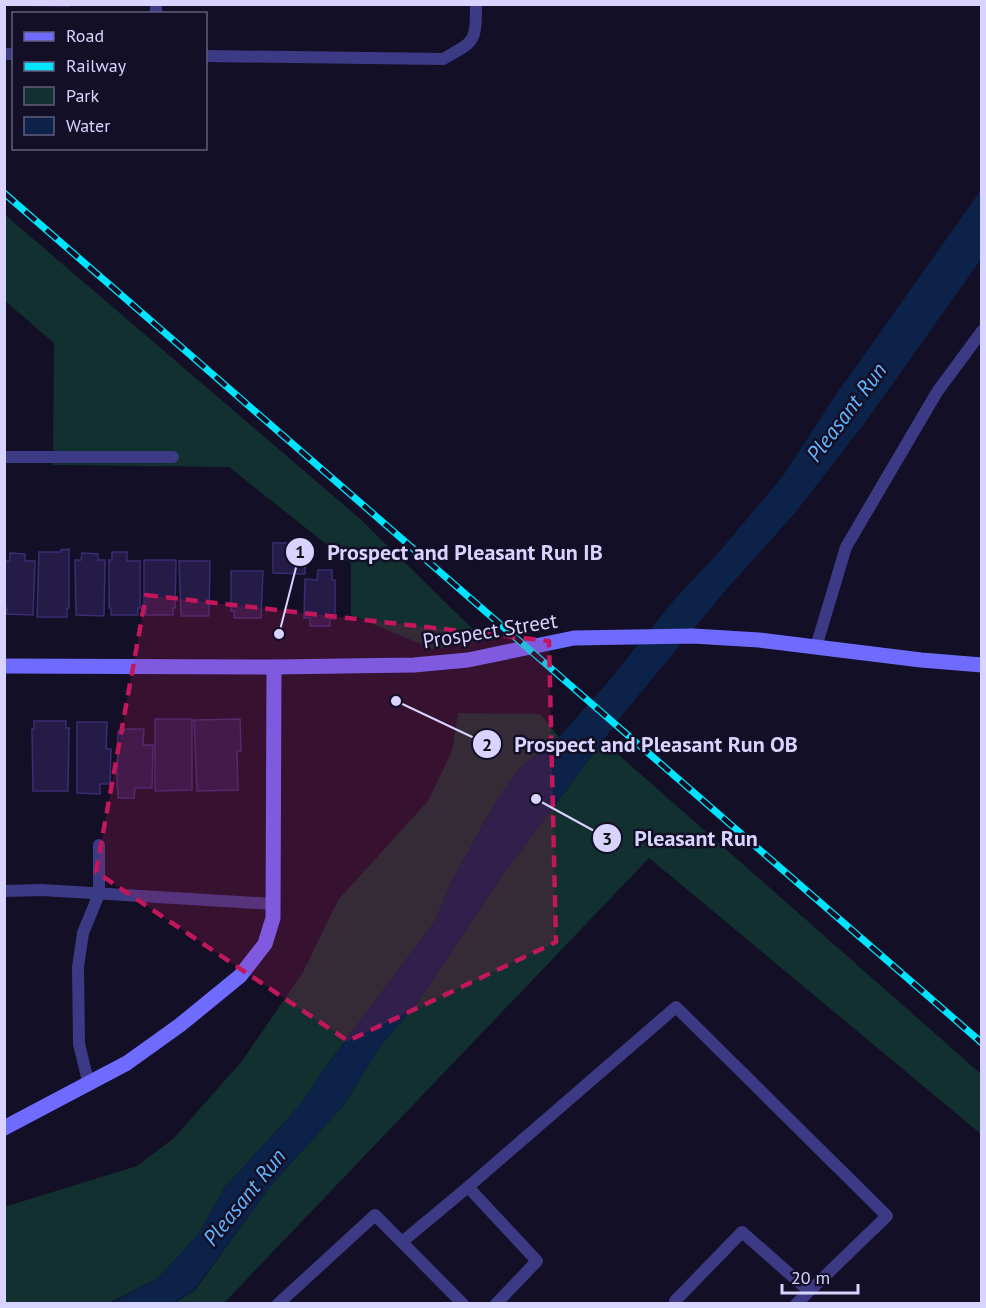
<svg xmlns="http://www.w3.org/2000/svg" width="986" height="1308" font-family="'PT Sans',sans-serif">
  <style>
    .green { fill: #12302f }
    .water { fill: #0c2248 }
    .building { fill: #241b47; stroke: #3b2d73; stroke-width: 1.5 }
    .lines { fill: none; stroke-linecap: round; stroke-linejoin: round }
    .lane { stroke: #3d3a85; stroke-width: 12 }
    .secondary { stroke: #6f6bff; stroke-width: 15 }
    .rail-casing { stroke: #00e5ff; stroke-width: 7 }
    .rail { stroke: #130f26; stroke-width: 4.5; stroke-dasharray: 14; stroke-linecap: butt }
    .marked { fill: #c2185b; fill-opacity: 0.2; stroke: #c2185b; stroke-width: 4.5; stroke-dasharray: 12 8; stroke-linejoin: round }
    .labels { text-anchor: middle; stroke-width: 5; stroke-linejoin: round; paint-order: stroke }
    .street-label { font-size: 21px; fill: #d9d4ff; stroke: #130f26 }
    .water-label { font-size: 22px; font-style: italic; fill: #62b6ff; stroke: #130f26 }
    .leader { fill: none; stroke: #d9d4ff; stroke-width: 2 }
    .callout-dot { fill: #d9d4ff; stroke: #130f26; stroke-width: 2 }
    .mark-label { font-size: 18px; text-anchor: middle; font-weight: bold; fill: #111 }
    .callout-label { font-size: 22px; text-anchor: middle; font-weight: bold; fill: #d9d4ff; stroke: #130f26; stroke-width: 5; stroke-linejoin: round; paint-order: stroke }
  </style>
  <rect width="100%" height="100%" fill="#130f26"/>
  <g class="green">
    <path d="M4,214L359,518L485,641L433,649L351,615V564L229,467L53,465L54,343L5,301Z"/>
    <path d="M458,713L540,714L559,737L520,768L496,801L451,883L435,921L324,1069L301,1104L225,1187L197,1236L158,1278L109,1303H5L4,1207L137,1166L174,1138L242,1061L303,972L338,900L428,801L452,751Z"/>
    <path d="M603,741L981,1074V1134L649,858L224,1303L173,1304L195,1290L271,1185L343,1106L382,1044L419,1001L501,877Z"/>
  </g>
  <path class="water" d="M981,190L982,258L979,262L867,420L795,513L725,591L623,714L501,877L419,1001L382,1044L343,1106L271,1185L194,1290L173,1303L109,1304L158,1278L197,1236L225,1187L301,1104L324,1069L435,921L451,883L496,801L520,768L559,737L608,682L674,600L719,552L783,476L835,396Z"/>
  <g class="building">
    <path d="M4,4H69V6L4,5Z"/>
    <path d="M273,543H306L305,574L273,573Z"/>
    <path d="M69,549V608H67V617H37L39,552H61V550Z"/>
    <path d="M112,552H127V561H140V608H138V615H111V608H109V560H112Z"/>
    <path d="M10,553L25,554V561H35L33,615L6,614L7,608H4V561H10Z"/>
    <path d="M82,553L98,554V560H105L104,616L76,615L75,560H81Z"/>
    <path d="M144,560H176L175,608H173V615H146V608L144,607Z"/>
    <path d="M179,561H210L209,616H181Z"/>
    <path d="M318,570H332V580H335V619L330,618V626H310V618H304L305,579L317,580Z"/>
    <path d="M231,571H263L261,618H234V611H231Z"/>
    <path d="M155,719H192V790L155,791Z"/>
    <path d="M240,719L241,751H237L238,790L197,791L194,720Z"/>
    <path d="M34,721H66V728H69L68,791H33L32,729H34Z"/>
    <path d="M77,722H107L106,749H111L110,784H100V794L77,793Z"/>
    <path d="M124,729H144L143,745H153L152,788H135L134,798H118V788H117L118,731L124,732Z"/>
  </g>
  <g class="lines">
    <g class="lane">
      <path d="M156,14V4"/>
      <path d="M4,54H14"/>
      <path d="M206,56L443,59C475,41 476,43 476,4"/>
      <path d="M4,457H173"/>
      <path d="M816,647L846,547L937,392L982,331"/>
      <path d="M4,891L42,890L273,904"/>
      <path d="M89,1085L79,1044L78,967L83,933L99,894V845"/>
      <path d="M468,1187L537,1261L496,1304"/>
      <path d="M402,1242L468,1187L676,1007L887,1216L796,1304"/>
      <path d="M675,1301L742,1232L809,1291"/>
      <path d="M278,1304L375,1215L463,1304"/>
    </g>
    <g class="secondary">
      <path d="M4,666L274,667L414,665L468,660L574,638L693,636L759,640L921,660L982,665"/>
      <path d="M4,1128L127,1063L180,1025L240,976L265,944L273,918L274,667"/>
    </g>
    <defs>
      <path id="rail" d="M4,193L982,1043"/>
    </defs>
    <use href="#rail" class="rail-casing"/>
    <use href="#rail" class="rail"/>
  </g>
  <path class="marked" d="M146,595L549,641L556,942L348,1041L96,872Z"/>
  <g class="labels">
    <g class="street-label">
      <text transform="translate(490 631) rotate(-9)" y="7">Prospect Street</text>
    </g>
    <g class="water-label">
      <text transform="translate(846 412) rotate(-53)" y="8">Pleasant Run</text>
      <text transform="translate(244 1197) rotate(-51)" y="8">Pleasant Run</text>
    </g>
  </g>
  <path class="leader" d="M279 634L300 552M396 701L487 744M536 799L607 838"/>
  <g class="callout-dot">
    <circle cx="279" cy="634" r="6"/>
    <circle cx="396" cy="701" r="6"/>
    <circle cx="536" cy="799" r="6"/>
    <circle cx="300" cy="552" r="15"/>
    <circle cx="487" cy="744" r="15"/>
    <circle cx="607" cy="838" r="15"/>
  </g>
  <g class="mark-label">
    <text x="300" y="558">1</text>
    <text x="487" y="751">2</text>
    <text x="607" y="845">3</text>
  </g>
  <g class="callout-label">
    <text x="465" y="560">Prospect and Pleasant Run IB</text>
    <text x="656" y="752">Prospect and Pleasant Run OB</text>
    <text x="696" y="846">Pleasant Run</text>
  </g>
  <rect width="986" height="1308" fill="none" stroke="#d9d4ff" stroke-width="12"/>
  <rect x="12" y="12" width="195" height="138" fill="#130f26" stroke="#625e7d" stroke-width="1.5"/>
  <rect x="24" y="32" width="30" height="9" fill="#6f6bff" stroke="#625e7d" stroke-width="1.5"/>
  <text x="66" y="42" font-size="18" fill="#d9d4ff">Road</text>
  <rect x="24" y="62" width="30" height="9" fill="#00e5ff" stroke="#625e7d" stroke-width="1.5"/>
  <text x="66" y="72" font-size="18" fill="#d9d4ff">Railway</text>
  <rect x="24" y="87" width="30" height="18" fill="#12302f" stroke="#625e7d" stroke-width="1.5"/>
  <text x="66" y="102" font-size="18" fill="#d9d4ff">Park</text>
  <rect x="24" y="117" width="30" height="18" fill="#0c2248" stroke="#625e7d" stroke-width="1.5"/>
  <text x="66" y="132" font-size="18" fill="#d9d4ff">Water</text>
  <path d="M782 1284v9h76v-9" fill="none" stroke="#d9d4ff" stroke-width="3"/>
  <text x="791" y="1284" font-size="18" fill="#d9d4ff" stroke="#130f26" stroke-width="4.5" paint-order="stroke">20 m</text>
</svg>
